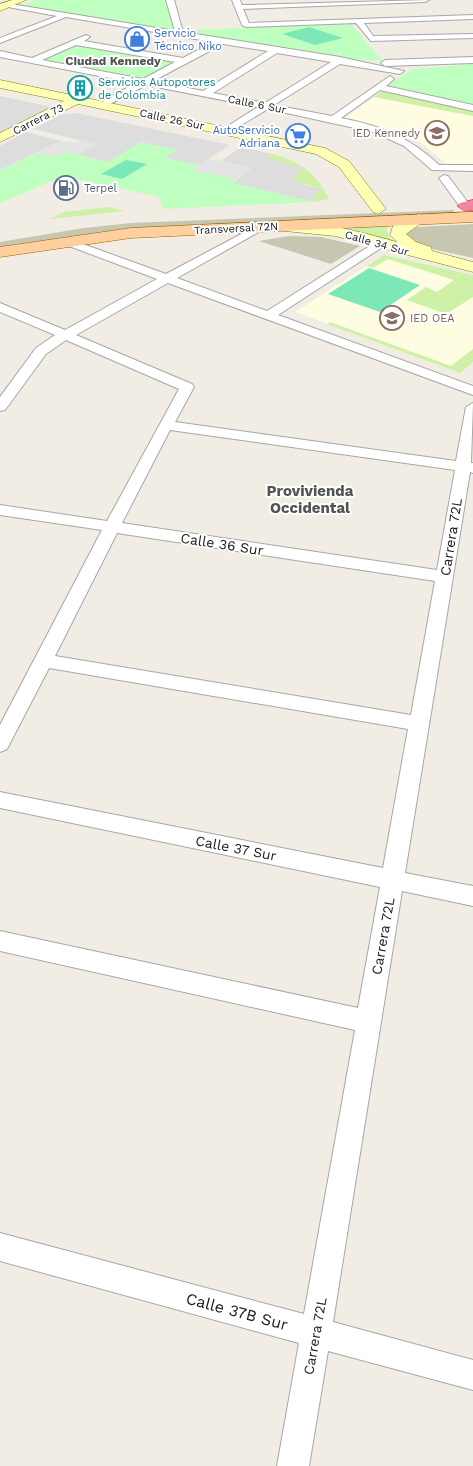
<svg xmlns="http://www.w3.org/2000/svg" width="473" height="1466" font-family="'Work Sans',sans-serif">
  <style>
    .residential { fill: #dedddd }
    .education { fill: #fffde1 }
    .construction { fill: #c7c6b0 }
    .grass { fill: #cff0a7 }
    .park { fill: #bfffc0 }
    .pitch { fill: #7ce8b7 }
    .parking { fill: #e4e4e4 }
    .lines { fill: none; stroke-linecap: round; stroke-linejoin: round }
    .street-casing { stroke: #a7a7a7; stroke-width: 2 }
    .secondary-casing { stroke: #787e00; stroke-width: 1 }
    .primary-casing { stroke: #9c5f00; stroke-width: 1 }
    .highway-casing { stroke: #ed156c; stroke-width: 1 }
    .street { fill: #fff; fill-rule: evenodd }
    .secondary { fill: #fffeb6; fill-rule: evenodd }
    .primary { fill: #ffcf9d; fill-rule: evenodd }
    .highway { fill: #f086a0; fill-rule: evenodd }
    .labels { text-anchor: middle; stroke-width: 4; stroke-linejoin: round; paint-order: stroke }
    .far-shop-label { font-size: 11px; fill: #366cbe; stroke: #fff; text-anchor: start }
    .far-culture-label { font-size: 11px; fill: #0d838f; stroke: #fff; text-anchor: start }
    .far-street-label { font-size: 11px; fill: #202020; stroke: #fff }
    .far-education-label { font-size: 11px; fill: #785e54; stroke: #fff; text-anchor: end }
    .far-service-label { font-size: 11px; fill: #4e5e75; stroke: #fff; text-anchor: start }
    .far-neighbourhood-label { font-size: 12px; font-weight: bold; fill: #535353; stroke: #fff }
    .street-label { font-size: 14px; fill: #202020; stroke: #fff }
    .neighbourhood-label { font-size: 15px; font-weight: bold; fill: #535353; stroke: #fff }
    .near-street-label { font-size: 16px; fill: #202020; stroke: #fff }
  </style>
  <rect width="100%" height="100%" fill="#f1ede5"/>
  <g class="residential">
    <path d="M0,96L52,107L0,134Z"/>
    <path d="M76,113L230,145L199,165L165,158L176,150L141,142L109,162L78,155L96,144L33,129L60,115Z"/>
    <path d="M26,132L61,141L0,170V146Z"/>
    <path d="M241,147L272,154L268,157L305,168L291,178L304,182L302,184L322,189L313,196L314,202L232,183L251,168L221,161Z"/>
  </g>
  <g class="education">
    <path d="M374,97L473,116V165H448L421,143L395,131L345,118Z"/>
    <path d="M384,255L473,275V362L460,373L295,312Z"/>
  </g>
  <g class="construction">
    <path d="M453,210L456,216L135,231L0,250V242L84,228L131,223Z"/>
    <path d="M473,224V258L423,247L406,239L405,232L418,227Z"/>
    <path d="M289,236L321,237L360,246L331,264L259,241Z"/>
  </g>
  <g class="grass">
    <path d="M383,91L473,110V116L374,97Z"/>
    <path d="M272,154C297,159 319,175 329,199L314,202L313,196L322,189L291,179L304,168L267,158Z"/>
    <path d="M108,207L125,211L50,219L64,212Z"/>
    <path d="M388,225L386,230L392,241L331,228Z"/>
    <path d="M384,255L473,275V297L446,314L407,300L426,287L437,292L454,280L388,259L373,268L367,266Z"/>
    <path d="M330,322L451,366L473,349V362L460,373L327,324Z"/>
  </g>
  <g class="park">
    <path d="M35,0H167L176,32L22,6Z"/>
    <path d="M351,24L383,61L354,60L185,32L184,30Z"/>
    <path d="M75,43L178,62L144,80L39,60Z"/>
    <path d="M473,64V105L387,85L413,69Z"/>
    <path d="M140,142L177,150L165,158L199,165L193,170L235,179L232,183L314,202L163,209L159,197L64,176L0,203V170L38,153L55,157L64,152L109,162Z"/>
  </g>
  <g class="pitch">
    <path d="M309,27L343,38L315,45L282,34Z"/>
    <path d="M126,160L147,164L122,179L101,174Z"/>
    <path d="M369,268L420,285L380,312L328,294Z"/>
  </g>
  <g class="parking">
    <path d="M81,140L97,144L78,155L64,152L55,157L38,153L61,141L75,143Z"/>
    <path d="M208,159L214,160L252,168L235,179L192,170Z"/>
  </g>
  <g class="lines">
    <defs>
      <g id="street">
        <path d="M166,0H174L183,32L340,57L404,71L400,74L340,64L274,105L332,116L390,76L394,79L386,86L473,105V111L380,90L341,118C379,125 411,138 439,165H473V171L432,170L404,146L373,132L268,109L226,134L223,133V129L258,107L146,85L108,105L103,102L105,100L136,83L0,57V51L32,58L86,35L90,37L84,41L183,58L213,42L66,17L0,43V38L57,16L8,7H5V3L175,31ZM223,44L268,51L203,91L153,81ZM76,45L175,62L143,79L42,60ZM277,53L331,62L265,103L213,93Z"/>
        <path d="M232,0H240L242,5L429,0L425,2L243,9L249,23L473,15V19L364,23L373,36L473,34V38L371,41L356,23L246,27L242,25Z"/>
        <path d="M473,57V63L385,66L381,63L385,60Z"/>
        <path d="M444,175L448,176L469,204V208H461L439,178Z"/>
        <path d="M260,224L264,225V229L177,278L267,311L376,242H384V246L278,315L473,386V395L168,283L76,335L192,384L194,387L175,422L456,461L466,407L473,403L471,463H473V473L470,472L405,873L473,886V906L402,891L333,1322L473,1360V1390L328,1351L309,1466H277L299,1343L0,1261V1233L304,1314L355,1030L0,951V931L358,1008L380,887L0,808V792L383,868L408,729L49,668L7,749L0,752V725L102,530L0,515V505L107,521L179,389L66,340L46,354L5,410L0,411V397L36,348L55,335L0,312V303L65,330L157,279L61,243V239H69L166,274ZM170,430L455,470L437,570L122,523ZM117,533L435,581L411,715L55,656Z"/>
      </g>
      <g id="secondary">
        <path d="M12,0H26L0,11V4Z"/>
        <path d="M0,80L325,148L349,161L386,209L378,214L373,212L339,167L316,154L78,104L0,142V133L64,101L0,88Z"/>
        <path d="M419,214L427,219L406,234L416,242L431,247L432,251L473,262V272L335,236L285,231L277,226C288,211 379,237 397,242L390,235L393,226Z"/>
      </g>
      <path id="primary" d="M473,212V222L131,238L0,257V247L131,228Z"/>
      <path id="highway" d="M473,200V210L465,211L457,206L460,203Z"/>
    </defs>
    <use href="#street" class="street-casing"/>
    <use href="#secondary" class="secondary-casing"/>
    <use href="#primary" class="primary-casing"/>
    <use href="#highway" class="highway-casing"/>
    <use href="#street" class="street"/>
    <use href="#secondary" class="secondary"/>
    <use href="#primary" class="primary"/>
    <use href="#highway" class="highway"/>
  </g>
  <defs>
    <symbol id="shop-ring" viewBox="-11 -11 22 22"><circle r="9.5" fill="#fff" stroke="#3f7fe0" stroke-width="1.5"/><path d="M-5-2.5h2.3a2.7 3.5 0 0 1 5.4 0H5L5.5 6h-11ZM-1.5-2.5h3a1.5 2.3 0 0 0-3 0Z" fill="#3f7fe0"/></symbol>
    <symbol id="building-ring" viewBox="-11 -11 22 22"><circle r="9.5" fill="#fff" stroke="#0f9aa8" stroke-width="1.5"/><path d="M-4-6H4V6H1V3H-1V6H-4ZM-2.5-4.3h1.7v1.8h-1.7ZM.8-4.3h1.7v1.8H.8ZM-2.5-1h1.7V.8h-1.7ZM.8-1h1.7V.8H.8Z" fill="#0f9aa8"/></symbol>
    <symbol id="school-ring" viewBox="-11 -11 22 22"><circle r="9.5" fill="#fff" stroke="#8d6e63" stroke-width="1.5"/><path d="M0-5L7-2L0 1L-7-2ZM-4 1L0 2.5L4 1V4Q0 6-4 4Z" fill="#8d6e63"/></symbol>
    <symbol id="supermarket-ring" viewBox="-11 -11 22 22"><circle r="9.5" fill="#fff" stroke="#3f7fe0" stroke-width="1.5"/><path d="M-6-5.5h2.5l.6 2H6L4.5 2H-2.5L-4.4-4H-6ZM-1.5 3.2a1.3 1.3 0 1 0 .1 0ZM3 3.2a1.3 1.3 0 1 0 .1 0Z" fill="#3f7fe0"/></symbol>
    <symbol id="fuel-ring" viewBox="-11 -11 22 22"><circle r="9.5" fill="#fff" stroke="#5c6f8a" stroke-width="1.5"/><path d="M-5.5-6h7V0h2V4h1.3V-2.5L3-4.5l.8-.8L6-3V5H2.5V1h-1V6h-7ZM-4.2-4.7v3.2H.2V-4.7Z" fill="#5c6f8a"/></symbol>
  </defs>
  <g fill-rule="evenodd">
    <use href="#shop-ring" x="123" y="25" width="28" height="28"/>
    <use href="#building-ring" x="66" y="74" width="28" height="28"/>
    <use href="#school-ring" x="423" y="119" width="28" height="28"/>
    <use href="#supermarket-ring" x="284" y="122" width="28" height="28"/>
    <use href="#fuel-ring" x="52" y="174" width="28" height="28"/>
    <use href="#school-ring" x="378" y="304" width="28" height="28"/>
  </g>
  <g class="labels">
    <g class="far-shop-label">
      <text x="154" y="37">Servicio<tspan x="154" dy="13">Técnico Niko</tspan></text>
      <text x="280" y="134" text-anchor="end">AutoServicio<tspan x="280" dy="13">Adriana</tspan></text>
    </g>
    <g class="far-culture-label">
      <text x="98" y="86">Servicios Autopotores<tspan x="98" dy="13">de Colombia</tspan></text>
    </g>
    <g class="far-street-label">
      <text transform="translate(257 104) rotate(11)" y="4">Calle 6 Sur</text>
      <text transform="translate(38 119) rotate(-27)" y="4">Carrera 73</text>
      <text transform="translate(172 119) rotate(12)" y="4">Calle 26 Sur</text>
      <text transform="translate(236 228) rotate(-3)" y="4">Transversal 72N</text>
      <text transform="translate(377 243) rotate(16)" y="4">Calle 34 Sur</text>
    </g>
    <g class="far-education-label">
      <text x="420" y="137">IED Kennedy</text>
      <text x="410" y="322" text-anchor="start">IED OEA</text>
    </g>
    <g class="far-service-label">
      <text x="84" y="192">Terpel</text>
    </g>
    <g class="far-neighbourhood-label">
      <text x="113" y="65">Ciudad Kennedy</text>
    </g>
    <g class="street-label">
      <text transform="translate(451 537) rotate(-81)" y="5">Carrera 72L</text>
      <text transform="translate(222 544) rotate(9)" y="5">Calle 36 Sur</text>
      <text transform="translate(236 848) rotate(11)" y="5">Calle 37 Sur</text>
      <text transform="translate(383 936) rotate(-80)" y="5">Carrera 72L</text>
      <text transform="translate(315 1336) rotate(-80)" y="5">Carrera 72L</text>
    </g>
    <g class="neighbourhood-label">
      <text x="310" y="496">Provivienda<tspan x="310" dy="17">Occidental</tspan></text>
    </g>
    <g class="near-street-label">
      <text transform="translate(237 1311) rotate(15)" y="6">Calle 37B Sur</text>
    </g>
  </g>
</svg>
